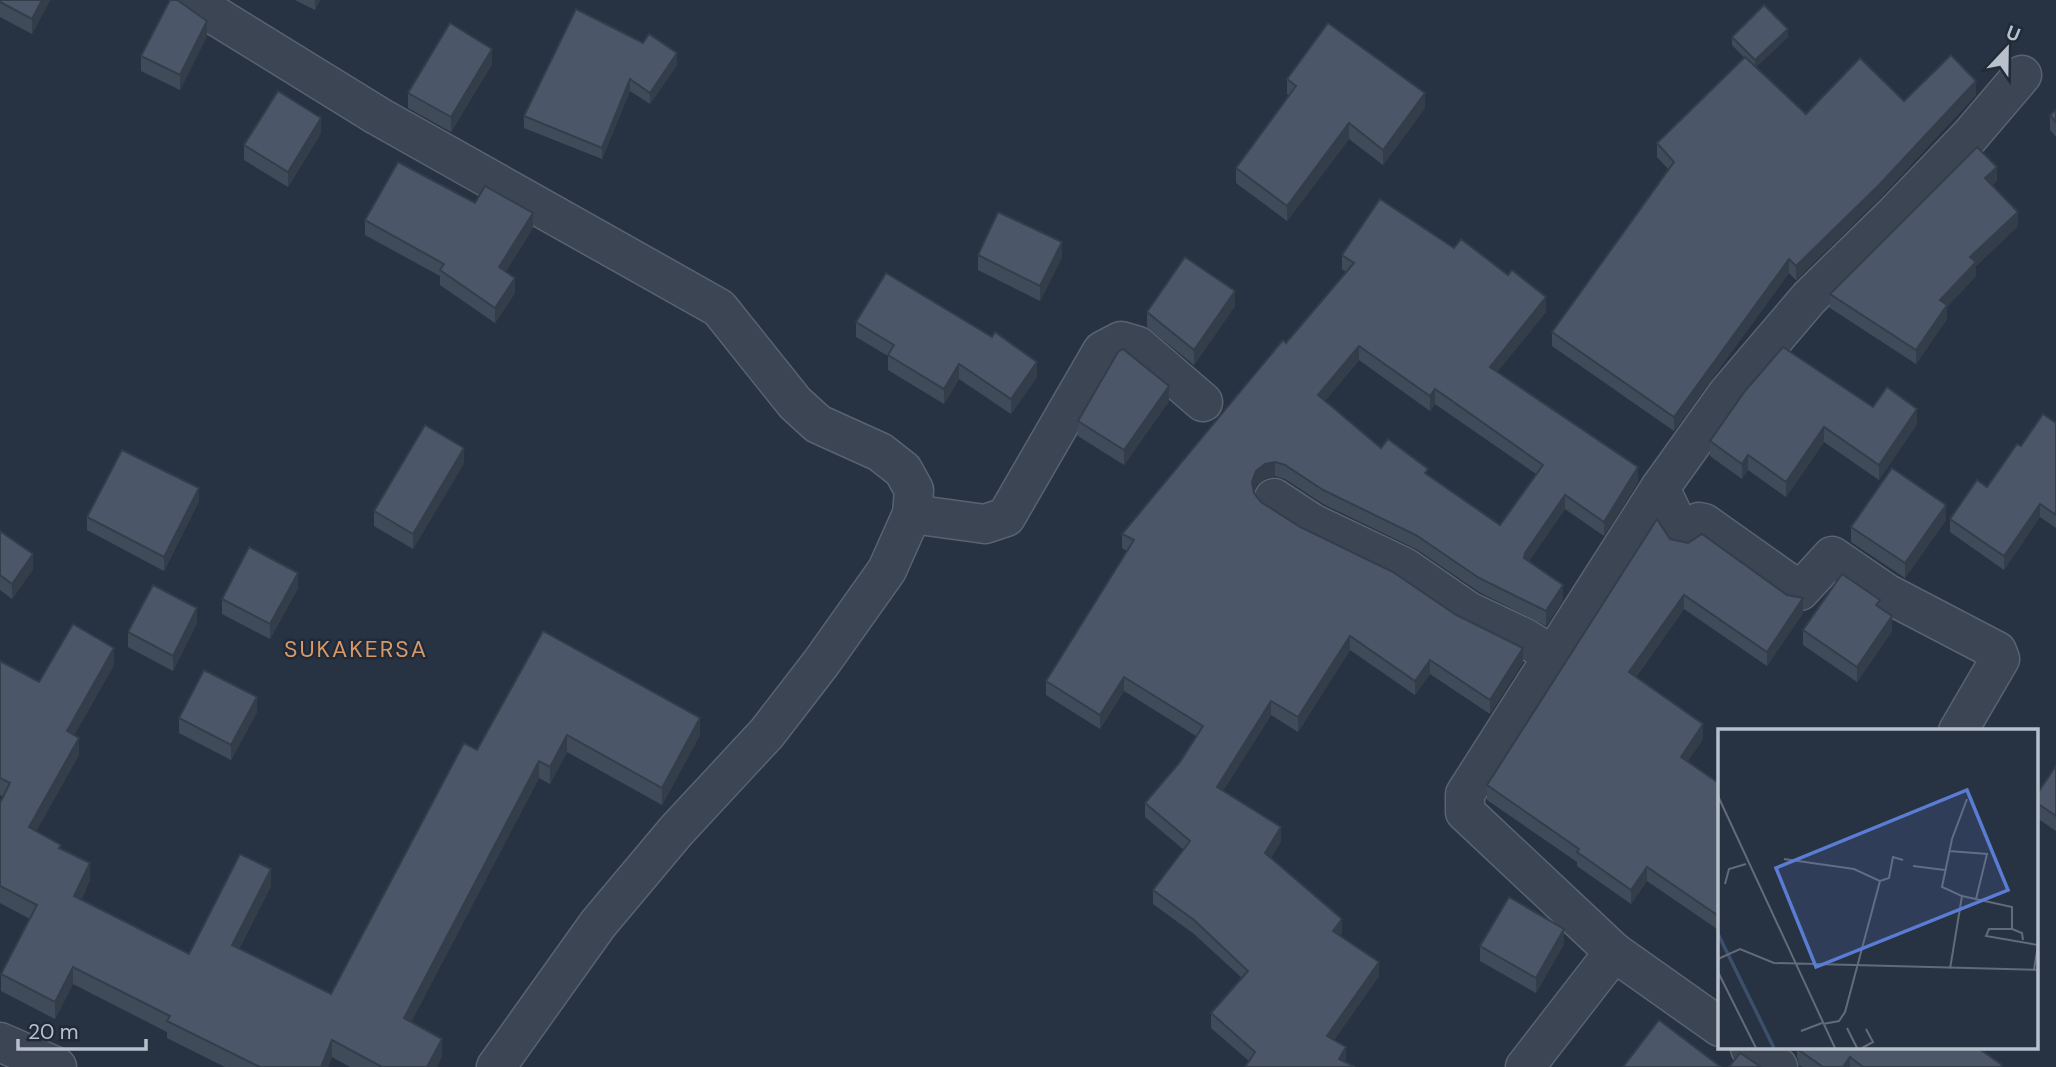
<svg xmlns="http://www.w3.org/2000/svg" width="2056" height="1067" font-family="'DM Sans',sans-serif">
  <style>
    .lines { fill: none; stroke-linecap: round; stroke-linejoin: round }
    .minor-casing { stroke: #596370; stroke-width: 41 }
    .tertiary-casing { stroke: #596370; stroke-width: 41 }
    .minor { stroke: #3b4553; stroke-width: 38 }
    .tertiary { stroke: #3b4553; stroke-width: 38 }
    .wall { fill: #404b5a; fill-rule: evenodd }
    .shaded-wall { fill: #343d4a }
    .building { fill: #4b5769; stroke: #343d4a; stroke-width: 2; fill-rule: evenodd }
    .labels { text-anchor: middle; stroke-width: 5; stroke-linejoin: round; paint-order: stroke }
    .quarter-label { font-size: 23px; letter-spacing: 2px; fill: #d79968; stroke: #202a38 }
    .inset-river { fill: none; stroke: #3c506c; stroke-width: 3.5 }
    .inset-road { fill: none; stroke: #616b7a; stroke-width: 2 }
    .view { fill: #5b7cd3; fill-opacity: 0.15; stroke: #5b7cd3; stroke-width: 3.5 }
    .inset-edge { fill: none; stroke: #b8c0cc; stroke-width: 3.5 }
  </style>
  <rect width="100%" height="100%" fill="#273343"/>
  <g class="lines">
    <defs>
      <g id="minor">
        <path d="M190,0L378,116L719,308L795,403L818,424L880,452L903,470L914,490L912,514L887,570L821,663L767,733L676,831L598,924L496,1067"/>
        <path d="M1660,488L1683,536L1699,522L1704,523L1800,591L1832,556L1886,593L1997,651L2000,659L1958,731"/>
        <path d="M1274,498L1312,523L1404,567L1468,611L1525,638L1552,655"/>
        <path d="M912,514L985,524L1006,517L1102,351L1121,341L1138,346L1203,402"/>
        <path d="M1614,952L1720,1027"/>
        <path d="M1750,1048L1778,1067"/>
        <path d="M1525,1067L1614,952L1465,812V794L1660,488L1728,393L1809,298L1895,214L1970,136L2022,75"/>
      </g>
      <path id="tertiary" d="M0,1042L57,1067"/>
    </defs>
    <use href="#minor" class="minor-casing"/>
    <use href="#tertiary" class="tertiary-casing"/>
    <use href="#minor" class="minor"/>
    <use href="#tertiary" class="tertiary"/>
  </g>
  <g class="wall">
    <path d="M0,0H50L32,34L0,17Z"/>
    <path d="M295,0H320L315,10Z"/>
    <path d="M576,9L677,65L650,104L630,91L602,159L524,128V116Z"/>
    <path d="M207,36L180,90L141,71V56Z"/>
    <path d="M1732,37H1788L1756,67L1806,114L1904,101L1976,95L1879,199L1796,280L1789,273L1674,431L1552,346V332L1668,169L1657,157V143L1744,57L1732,45Z"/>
    <path d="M492,64L451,132L408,108V93Z"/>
    <path d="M1287,79L1425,108L1383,165L1349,139L1287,221L1236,183V168L1289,96L1287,94Z"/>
    <path d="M2056,110V137L2050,130V115Z"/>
    <path d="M321,133L288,187L244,160V145Z"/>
    <path d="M1997,181L1992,185L2018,226L1976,266V276L1947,307V319L1916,364L1830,308V294Z"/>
    <path d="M475,203L533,228L506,271L515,293L495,323L440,285V276L365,235V220Z"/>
    <path d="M978,255L1062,257L1040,301L978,270Z"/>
    <path d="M1342,255L1546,312L1497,372L1638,482L1604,536L1565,509L1529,561L1563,600L1546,626L1479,592L1416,549L1323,504L1285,479L1275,476L1265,478L1256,485L1254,493L1261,502L1300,527L1523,662L1490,714L1430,674L1415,695L1350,650L1298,732L1271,715L1223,791L1281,841L1271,858L1342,933L1340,936L1379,976L1334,1040L1346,1061H1249L1211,1028V1013L1242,978L1194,934L1153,904V890L1184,850L1145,817V803L1180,762L1196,736L1124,691L1100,729L1046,695V681L1127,551L1122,548V534L1346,272L1342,269ZM1359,360L1430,411L1435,404L1536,474L1500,525L1381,448L1325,401Z"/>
    <path d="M1235,306L1194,365L1147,327V312Z"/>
    <path d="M856,322L1037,377L1011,414L959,379L944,404L888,370V356L856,337Z"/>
    <path d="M1169,401L1124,465L1078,436V421Z"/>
    <path d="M1873,407L1917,424L1879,480L1824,442L1786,497L1748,470L1742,479L1710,456V441Z"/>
    <path d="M2056,423V528L2040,517L2004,570L1950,532V519L1987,487L2021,446Z"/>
    <path d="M464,463L413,549L374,526V511Z"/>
    <path d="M199,501L164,571L87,530V517Z"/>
    <path d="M1946,520L1905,578L1851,542V527Z"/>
    <path d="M0,531L33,569L12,599L0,590Z"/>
    <path d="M1670,539L1803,613L1767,666L1684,609L1636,677L1703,739L1687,762L1720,784V931L1647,881L1631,904L1577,866V862L1487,800V785Z"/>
    <path d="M298,588L270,639L222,614V599Z"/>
    <path d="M1880,608L1892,631L1857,682L1803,645V630Z"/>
    <path d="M197,623L173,671L128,647V632Z"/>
    <path d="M543,631L700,735L662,805L567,752L550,784L539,778L411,1022L442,1056L437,1067H350L332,1057L328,1067H225L167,1038V1032L73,984L55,1019L1,991V974L30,919L0,903V803L3,797L0,795V661L39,682L114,665L74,735L79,755L36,831L61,849L90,880L81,900L189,954L271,886L239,949L331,994L477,750Z"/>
    <path d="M257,712L231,760L179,733V718Z"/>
    <path d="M2056,766V831L2037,818V794Z"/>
    <path d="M1564,944L1536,993L1480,961V946Z"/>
    <path d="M1797,1048H1978L2002,1067H1803L1799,1065L1797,1056Z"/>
  </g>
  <g class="shaded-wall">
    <path d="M42,0H50L32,34V19Z"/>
    <path d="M315,0H320L315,10Z"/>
    <path d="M207,21V36L180,90V75Z"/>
    <path d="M1788,29V37L1755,68V60Z"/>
    <path d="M492,49V64L451,132V117Z"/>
    <path d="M677,53V65L650,104V93Z"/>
    <path d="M630,79V91L602,159V148Z"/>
    <path d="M1976,81V95L1879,199L1796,280V266Z"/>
    <path d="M1425,93V108L1383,165V150Z"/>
    <path d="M321,118V133L288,187V172Z"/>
    <path d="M1349,123V139L1287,221V206Z"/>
    <path d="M1997,167V181L1985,192V178Z"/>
    <path d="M2018,212V226L1976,266V276L1947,307V319L1916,364V350L1940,300L1970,257Z"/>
    <path d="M533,213V228L499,282V267Z"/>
    <path d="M1062,242V257L1040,301V286Z"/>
    <path d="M1789,259V273L1674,431V417Z"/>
    <path d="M515,278V293L495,323V308Z"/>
    <path d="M1235,291V306L1194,365V350Z"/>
    <path d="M1546,297V312L1490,381V367Z"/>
    <path d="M1359,346V360L1318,409V395Z"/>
    <path d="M1037,362V377L1011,414V399Z"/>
    <path d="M959,364V379L944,404V389Z"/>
    <path d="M1169,386V401L1124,465V450Z"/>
    <path d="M1435,389V404L1430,411V396Z"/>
    <path d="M1917,409V424L1879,480V465Z"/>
    <path d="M1824,427V442L1786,497V482Z"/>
    <path d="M464,448V463L413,549V534Z"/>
    <path d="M1748,455V470L1742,479V464Z"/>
    <path d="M1275,462V476L1265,478L1256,485L1252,496V482L1256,471L1265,464Z"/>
    <path d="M1638,467V482L1604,536V522Z"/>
    <path d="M199,488V501L164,571V557Z"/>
    <path d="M1565,495V509L1525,567V553Z"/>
    <path d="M2040,504V517L2004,570V556Z"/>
    <path d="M1946,505V520L1905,578V563Z"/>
    <path d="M33,554V569L12,599V584Z"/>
    <path d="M298,573V588L270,639V624Z"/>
    <path d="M1563,585V600L1546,626V611Z"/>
    <path d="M1684,595V609L1629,686V672Z"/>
    <path d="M1803,598V613L1767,666V652Z"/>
    <path d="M197,608V623L173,671V656Z"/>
    <path d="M1892,616V631L1857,682V667Z"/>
    <path d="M1350,636V650L1298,732V717Z"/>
    <path d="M114,648V665L67,748V731Z"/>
    <path d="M1523,648V662L1490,714V700Z"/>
    <path d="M1430,660V674L1415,695V681Z"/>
    <path d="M1124,677V691L1100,729V715Z"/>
    <path d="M257,697V712L231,760V745Z"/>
    <path d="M1271,701V715L1217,801V787Z"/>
    <path d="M700,718V735L662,805V788Z"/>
    <path d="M1703,724V739L1681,771V757Z"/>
    <path d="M567,735V752L550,784V767Z"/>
    <path d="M79,738V755L29,844V827Z"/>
    <path d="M539,761V778L404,1035V1018Z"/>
    <path d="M1281,827V841L1265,867V853Z"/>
    <path d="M90,863V880L74,913V896Z"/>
    <path d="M1647,867V881L1631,904V890Z"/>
    <path d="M271,869V886L232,962V945Z"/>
    <path d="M1342,919V933L1333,945V931Z"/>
    <path d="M1564,929V944L1536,993V978Z"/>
    <path d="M1379,962V976L1327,1050V1036Z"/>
    <path d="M73,967V984L55,1019V1002Z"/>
    <path d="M442,1039V1056L437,1067H427Z"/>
    <path d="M332,1040V1057L328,1067H321Z"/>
    <path d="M1346,1047V1061L1342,1067L1339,1059Z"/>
    <path d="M1850,1057V1067H1843Z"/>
  </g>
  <g class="building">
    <path d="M0,0H42L32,19L0,2Z"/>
    <path d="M170,0H177L207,21L180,75L141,56Z"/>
    <path d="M1764,5L1788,29L1755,60L1732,37Z"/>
    <path d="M576,9L643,43L649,34L677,53L650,93L630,79L602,148L524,116Z"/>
    <path d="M450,23L492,49L451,117L408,93Z"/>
    <path d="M1328,23L1425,93L1383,150L1349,123L1287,206L1236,168L1296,86L1287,79Z"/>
    <path d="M1951,55L1976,81L1879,185L1796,266L1789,259L1674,417L1552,332L1674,162L1657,143L1745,57L1806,114L1860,58L1904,101Z"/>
    <path d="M278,91L321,118L288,172L244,145Z"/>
    <path d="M2056,110V122L2050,115Z"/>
    <path d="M1977,147L1997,167L1985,178L2018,212L1970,257L1976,262L1940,300L1947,305L1916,350L1830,294Z"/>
    <path d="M398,162L475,203L485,186L533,213L499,267L515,278L495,308L440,270L444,264L365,220Z"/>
    <path d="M1380,199L1454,248L1461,239L1508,275L1512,270L1546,297L1490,367L1638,467L1604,522L1565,495L1525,553L1524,558L1563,585L1546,611L1479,578L1416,535L1323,490L1285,465L1275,462L1265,464L1256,471L1252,482L1254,493L1261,502L1300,527L1393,572L1456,615L1523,648L1490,700L1430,660L1415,681L1350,636L1298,717L1271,701L1217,787L1281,827L1265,853L1342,919L1333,931L1379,962L1327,1036L1346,1047L1339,1059L1355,1067H1245L1255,1052L1211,1013L1248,971L1194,920L1153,890L1190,841L1145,803L1180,762L1203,726L1124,677L1100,715L1046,681L1134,540L1122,534L1283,340L1286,343L1354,263L1342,255ZM1359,346L1430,396L1435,389L1543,465L1500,525L1425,473L1428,469L1388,439L1381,448L1318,395Z"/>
    <path d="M998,212L1062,242L1040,286L978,255Z"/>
    <path d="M1185,257L1235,291L1194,350L1147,312Z"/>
    <path d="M886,273L992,337L995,332L1037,362L1011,399L959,364L944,389L888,355L894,345L856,322Z"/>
    <path d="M1783,347L1873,407L1887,387L1917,409L1879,465L1824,427L1786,482L1748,455L1742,464L1710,441L1745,391Z"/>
    <path d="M1123,349L1169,386L1124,450L1078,421L1118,352Z"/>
    <path d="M2043,414L2056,423V515L2040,504L2004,556L1950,519L1977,480L1987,487L2017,444L2021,446Z"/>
    <path d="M425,425L464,448L413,534L374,511Z"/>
    <path d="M122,450L199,488L164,557L87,517Z"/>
    <path d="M1892,468L1946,505L1905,563L1851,527Z"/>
    <path d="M1657,519L1670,539L1688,543L1702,534L1787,595L1803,598L1767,652L1684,595L1629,672L1703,724L1681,757L1720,784V917L1647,867L1631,890L1577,852L1579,849L1487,785Z"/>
    <path d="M0,531L33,554L12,584L0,575Z"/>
    <path d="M249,547L298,573L270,624L222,599Z"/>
    <path d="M1842,574L1880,600L1876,605L1892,616L1857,667L1803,630Z"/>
    <path d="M153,585L197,608L173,656L128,632Z"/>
    <path d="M73,624L114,648L67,731L79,738L29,827L61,845L59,848L90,863L74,896L189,954L240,854L271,869L232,945L331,994L464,743L477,750L543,631L700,718L662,788L567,735L550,767L539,761L404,1018L442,1039L427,1067H382L332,1040L321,1067H260L167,1021L170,1016L73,967L55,1002L1,974L37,905L0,886V803L10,783L0,778V661L39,682Z"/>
    <path d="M204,670L257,697L231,745L179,718Z"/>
    <path d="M2056,766V816L2037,803V794Z"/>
    <path d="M1509,897L1564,929L1536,978L1480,946Z"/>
    <path d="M1659,1020L1721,1067H1623Z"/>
    <path d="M1798,1048H1978L2002,1065L2000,1067H1863L1850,1057L1843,1067H1823L1799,1050Z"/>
    <path d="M1740,1053L1761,1067H1729Z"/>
  </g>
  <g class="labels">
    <g class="quarter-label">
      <text x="356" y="657">SUKAKERSA</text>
    </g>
  </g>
  <g transform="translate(1718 729)">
    <rect width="320" height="320" fill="#273343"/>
    <path class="inset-river" d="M0,205L56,319"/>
    <path class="inset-road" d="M0,67L117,319M231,122L269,125L258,170M66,130L136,140L162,152L127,283L121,292L105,295M195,137L227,141M162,152L171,149L175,128L185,131M7,155L11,140L28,135M244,167L294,178V200L304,204L305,211M294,200H271L268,207L320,216L316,241M0,230L22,220L56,234L321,241M232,240L244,167L224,158L234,110L249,70M0,243L38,319M129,299L139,319M83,302L104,294M144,319L155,313L148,300"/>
    <path class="view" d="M249,61L290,161L98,238L58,139Z"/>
    <rect width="320" height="320" class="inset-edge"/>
  </g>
  <g transform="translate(2007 49) rotate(22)" stroke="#202a38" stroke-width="5" paint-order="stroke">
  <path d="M0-5L12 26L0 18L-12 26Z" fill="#b8c0cc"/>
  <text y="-10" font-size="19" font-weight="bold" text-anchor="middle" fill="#b8c0cc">U</text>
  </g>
  <path d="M18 1039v10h128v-10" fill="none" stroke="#b8c0cc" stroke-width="3.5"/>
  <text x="28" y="1039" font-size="21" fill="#b8c0cc" stroke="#202a38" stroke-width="5" paint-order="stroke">20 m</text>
</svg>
